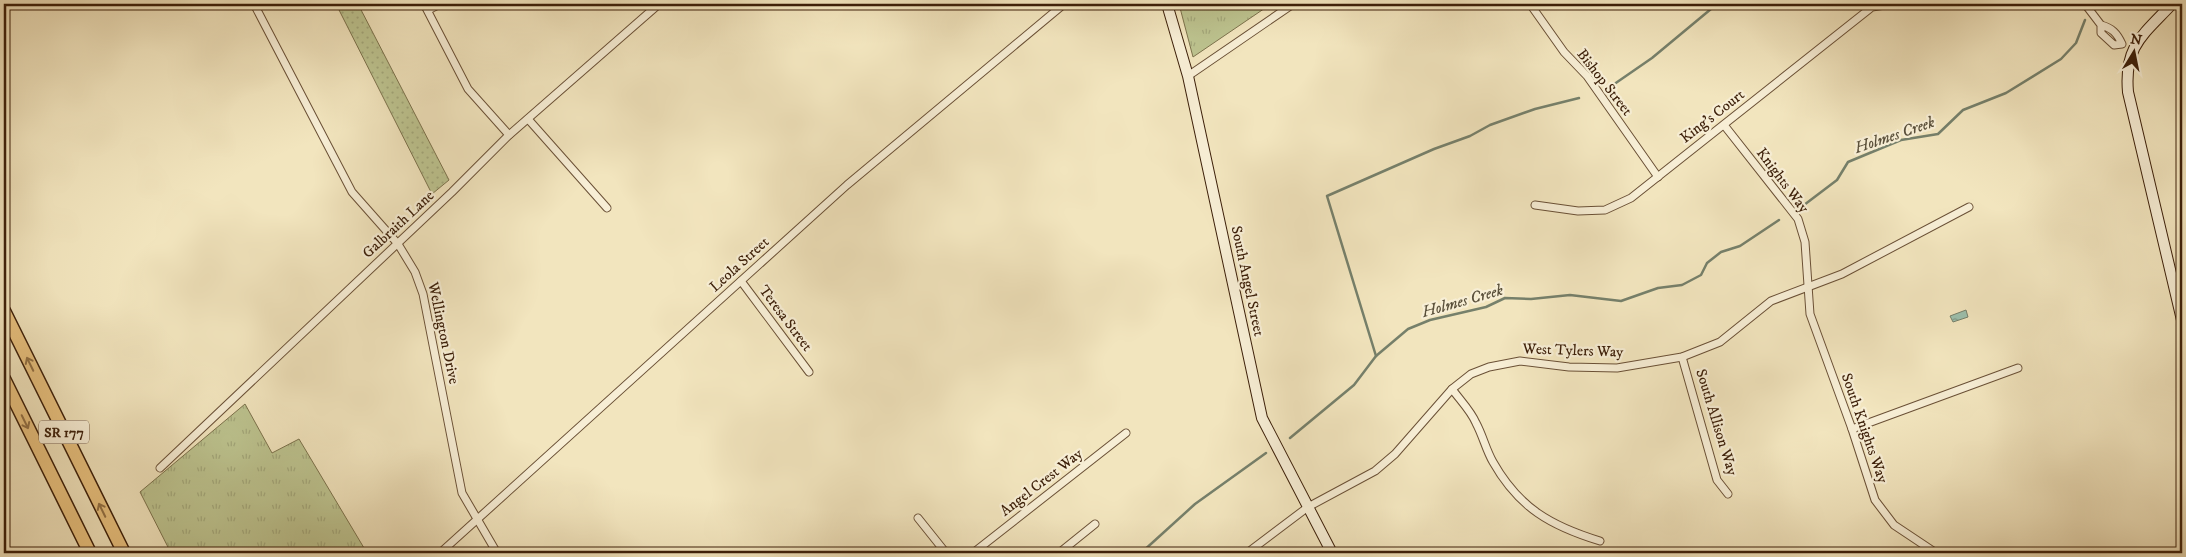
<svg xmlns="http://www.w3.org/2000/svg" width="2186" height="557" font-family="'IM FELL DW Pica',serif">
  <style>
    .grass { fill: url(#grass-tufts); stroke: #7c724c }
    .park { fill: url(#park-dots); stroke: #7c724c }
    .water { fill: url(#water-ripples); stroke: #76806b }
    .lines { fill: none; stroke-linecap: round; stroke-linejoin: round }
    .stream { stroke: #76806b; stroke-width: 2.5 }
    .street-casing { stroke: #6a5036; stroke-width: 9 }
    .secondary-casing { stroke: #3c1f09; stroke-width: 12 }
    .highway-casing { stroke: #3c1f09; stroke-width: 15 }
    .street { stroke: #f7eed5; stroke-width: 7 }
    .secondary { stroke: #f7eed5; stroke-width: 10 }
    .highway { stroke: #e9c27f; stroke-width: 12 }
    .oneway { stroke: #927044 }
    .labels { text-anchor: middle; stroke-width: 4.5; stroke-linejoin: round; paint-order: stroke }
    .shield { fill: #f7eed5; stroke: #745d46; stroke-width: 1 }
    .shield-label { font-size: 14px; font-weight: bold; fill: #3c1f09 }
    .street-label { font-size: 15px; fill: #3c1f09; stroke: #f7eed5 }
    .water-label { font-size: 16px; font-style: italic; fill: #594f3a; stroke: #f7eed5 }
  </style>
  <defs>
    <pattern id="grass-tufts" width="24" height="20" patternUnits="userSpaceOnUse" patternTransform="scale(1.25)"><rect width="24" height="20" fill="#bdc490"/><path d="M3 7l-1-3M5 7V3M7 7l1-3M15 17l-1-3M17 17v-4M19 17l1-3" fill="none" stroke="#a3a87b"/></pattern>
    <pattern id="park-dots" width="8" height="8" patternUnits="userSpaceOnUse" patternTransform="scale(1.25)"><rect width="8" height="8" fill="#bdc490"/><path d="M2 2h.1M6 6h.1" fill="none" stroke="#a3a87b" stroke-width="1.8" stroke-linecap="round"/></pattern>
    <pattern id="water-ripples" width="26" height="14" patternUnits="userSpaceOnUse" patternTransform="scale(1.25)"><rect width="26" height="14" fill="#9cc0ad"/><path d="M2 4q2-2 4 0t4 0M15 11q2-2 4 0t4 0" fill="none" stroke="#809b8b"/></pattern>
  </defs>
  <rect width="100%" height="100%" fill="#f2e5be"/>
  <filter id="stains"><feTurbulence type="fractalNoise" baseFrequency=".004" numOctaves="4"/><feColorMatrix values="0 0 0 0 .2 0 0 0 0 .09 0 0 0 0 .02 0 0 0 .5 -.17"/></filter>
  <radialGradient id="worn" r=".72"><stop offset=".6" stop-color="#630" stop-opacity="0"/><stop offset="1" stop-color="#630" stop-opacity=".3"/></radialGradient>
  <g class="grass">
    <path d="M1179,4H1271L1193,57Z"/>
    <path d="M245,404L272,453L299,439L367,553H171L140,492Z"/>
  </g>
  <path class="park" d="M336,4H358L449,180L432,194Z"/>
  <path class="water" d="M1966,310L1968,317L1953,322L1950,316Z"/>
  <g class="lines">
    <g class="stream">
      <path d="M1610,87L1652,58L1717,4"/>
      <path d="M1804,205L1837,180L1848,162L1901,140L1938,134L1963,110L2006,93L2061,59L2076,43L2085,20"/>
      <path d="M1376,356L1327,196L1434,149L1470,136L1490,125L1535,109L1579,98"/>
      <path d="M1290,438L1354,385L1376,356L1408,329L1430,320L1486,307L1505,298L1531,299L1570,295L1621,301L1658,288L1682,285L1701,275L1707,263L1721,252L1740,246L1779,220"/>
      <path d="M1141,553L1195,504L1266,453"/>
    </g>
    <defs>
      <g id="street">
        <path d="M254,4L352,192L398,244L415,272L423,294L462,493L497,553"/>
        <path d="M424,4L468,89L509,135"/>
        <path d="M1530,4L1564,52L1587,76L1658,177"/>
        <path d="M2085,4L2101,25V33L2114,45L2122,44C2117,33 2112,28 2101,25"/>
        <path d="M428,10L440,4"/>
        <path d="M1188,76L1293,4"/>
        <path d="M528,119L607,208"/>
        <path d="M1724,125L1798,219L1805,242L1810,314L1852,429L1875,500L1894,525L1936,553"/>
        <path d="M1535,205L1578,211L1605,210L1631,198L1872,7L1891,4"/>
        <path d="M741,281L809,372"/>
        <path d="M1682,357L1717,480L1728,494"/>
        <path d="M1452,389C1460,400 1471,411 1476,423C1483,436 1486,450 1493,462C1519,508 1551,526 1600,541"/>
        <path d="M1852,429L2018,368"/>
        <path d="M160,468L452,192L509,135L659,4"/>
        <path d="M918,518L946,553"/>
        <path d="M440,553L847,185L1064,4"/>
        <path d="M973,553L1126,433"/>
        <path d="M1059,553L1095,524"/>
        <path d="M1247,553L1308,507L1375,471L1395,454L1452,389L1471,374L1489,367L1520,361L1569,367L1617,368L1682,357L1720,342L1771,301L1842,274L1969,207"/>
      </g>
      <g id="secondary">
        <path d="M1167,4L1188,76L1262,418L1332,553"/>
        <path d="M2172,4C2143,35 2124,46 2128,92L2182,320"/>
      </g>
      <g id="highway">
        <path d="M4,311L124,553"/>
        <path d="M4,379L90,553"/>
      </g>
    </defs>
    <use href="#street" class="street-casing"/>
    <use href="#secondary" class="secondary-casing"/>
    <use href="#highway" class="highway-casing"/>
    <use href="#street" class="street"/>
    <use href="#secondary" class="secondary"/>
    <use href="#highway" class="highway"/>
  </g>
  <defs><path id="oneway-shaft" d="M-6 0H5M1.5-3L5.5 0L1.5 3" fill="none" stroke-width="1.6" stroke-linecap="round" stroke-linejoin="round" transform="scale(1.25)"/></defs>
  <g class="oneway">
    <use href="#oneway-shaft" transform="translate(30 364) rotate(-116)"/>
    <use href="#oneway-shaft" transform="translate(25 422) rotate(64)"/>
    <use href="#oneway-shaft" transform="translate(102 510) rotate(-116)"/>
  </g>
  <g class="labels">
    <rect class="shield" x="39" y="420.5" width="50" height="23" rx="4"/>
    <g class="shield-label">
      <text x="64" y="437">SR 177</text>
    </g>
    <g class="street-label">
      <text transform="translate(1605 82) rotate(52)" y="5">Bishop Street</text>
      <text transform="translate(1712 116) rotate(-38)" y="5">King's Court</text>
      <text transform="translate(1783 180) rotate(53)" y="5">Knights Way</text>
      <text transform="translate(398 224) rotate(-43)" y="5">Galbraith Lane</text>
      <text transform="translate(739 264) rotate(-42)" y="5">Leola Street</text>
      <text transform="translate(1248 281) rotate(78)" y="5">South Angel Street</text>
      <text transform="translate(786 318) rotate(53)" y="5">Teresa Street</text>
      <text transform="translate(444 333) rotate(78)" y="5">Wellington Drive</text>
      <text transform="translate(1573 350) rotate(2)" y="5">West Tylers Way</text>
      <text transform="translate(1717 422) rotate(73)" y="5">South Allison Way</text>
      <text transform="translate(1865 428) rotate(71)" y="5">South Knights Way</text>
      <text transform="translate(1041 482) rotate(-38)" y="5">Angel Crest Way</text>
    </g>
    <g class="water-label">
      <text transform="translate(1894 134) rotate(-19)" y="6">Holmes Creek</text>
      <text transform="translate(1462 300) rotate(-16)" y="6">Holmes Creek</text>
    </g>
  </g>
  <rect width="2186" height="557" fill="none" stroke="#f2e5be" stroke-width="20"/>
  <rect x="5" y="5" width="2176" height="547" fill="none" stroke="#3c1f09" stroke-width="2.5"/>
  <rect x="10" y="10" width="2166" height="537" fill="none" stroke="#3c1f09"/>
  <g transform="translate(2134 52) rotate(10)" stroke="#f7eed5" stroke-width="4" paint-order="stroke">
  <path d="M0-4L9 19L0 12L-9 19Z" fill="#3c1f09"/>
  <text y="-8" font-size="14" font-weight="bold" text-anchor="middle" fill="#3c1f09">N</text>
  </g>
  <rect width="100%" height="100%" filter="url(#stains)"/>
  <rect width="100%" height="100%" fill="url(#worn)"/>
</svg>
